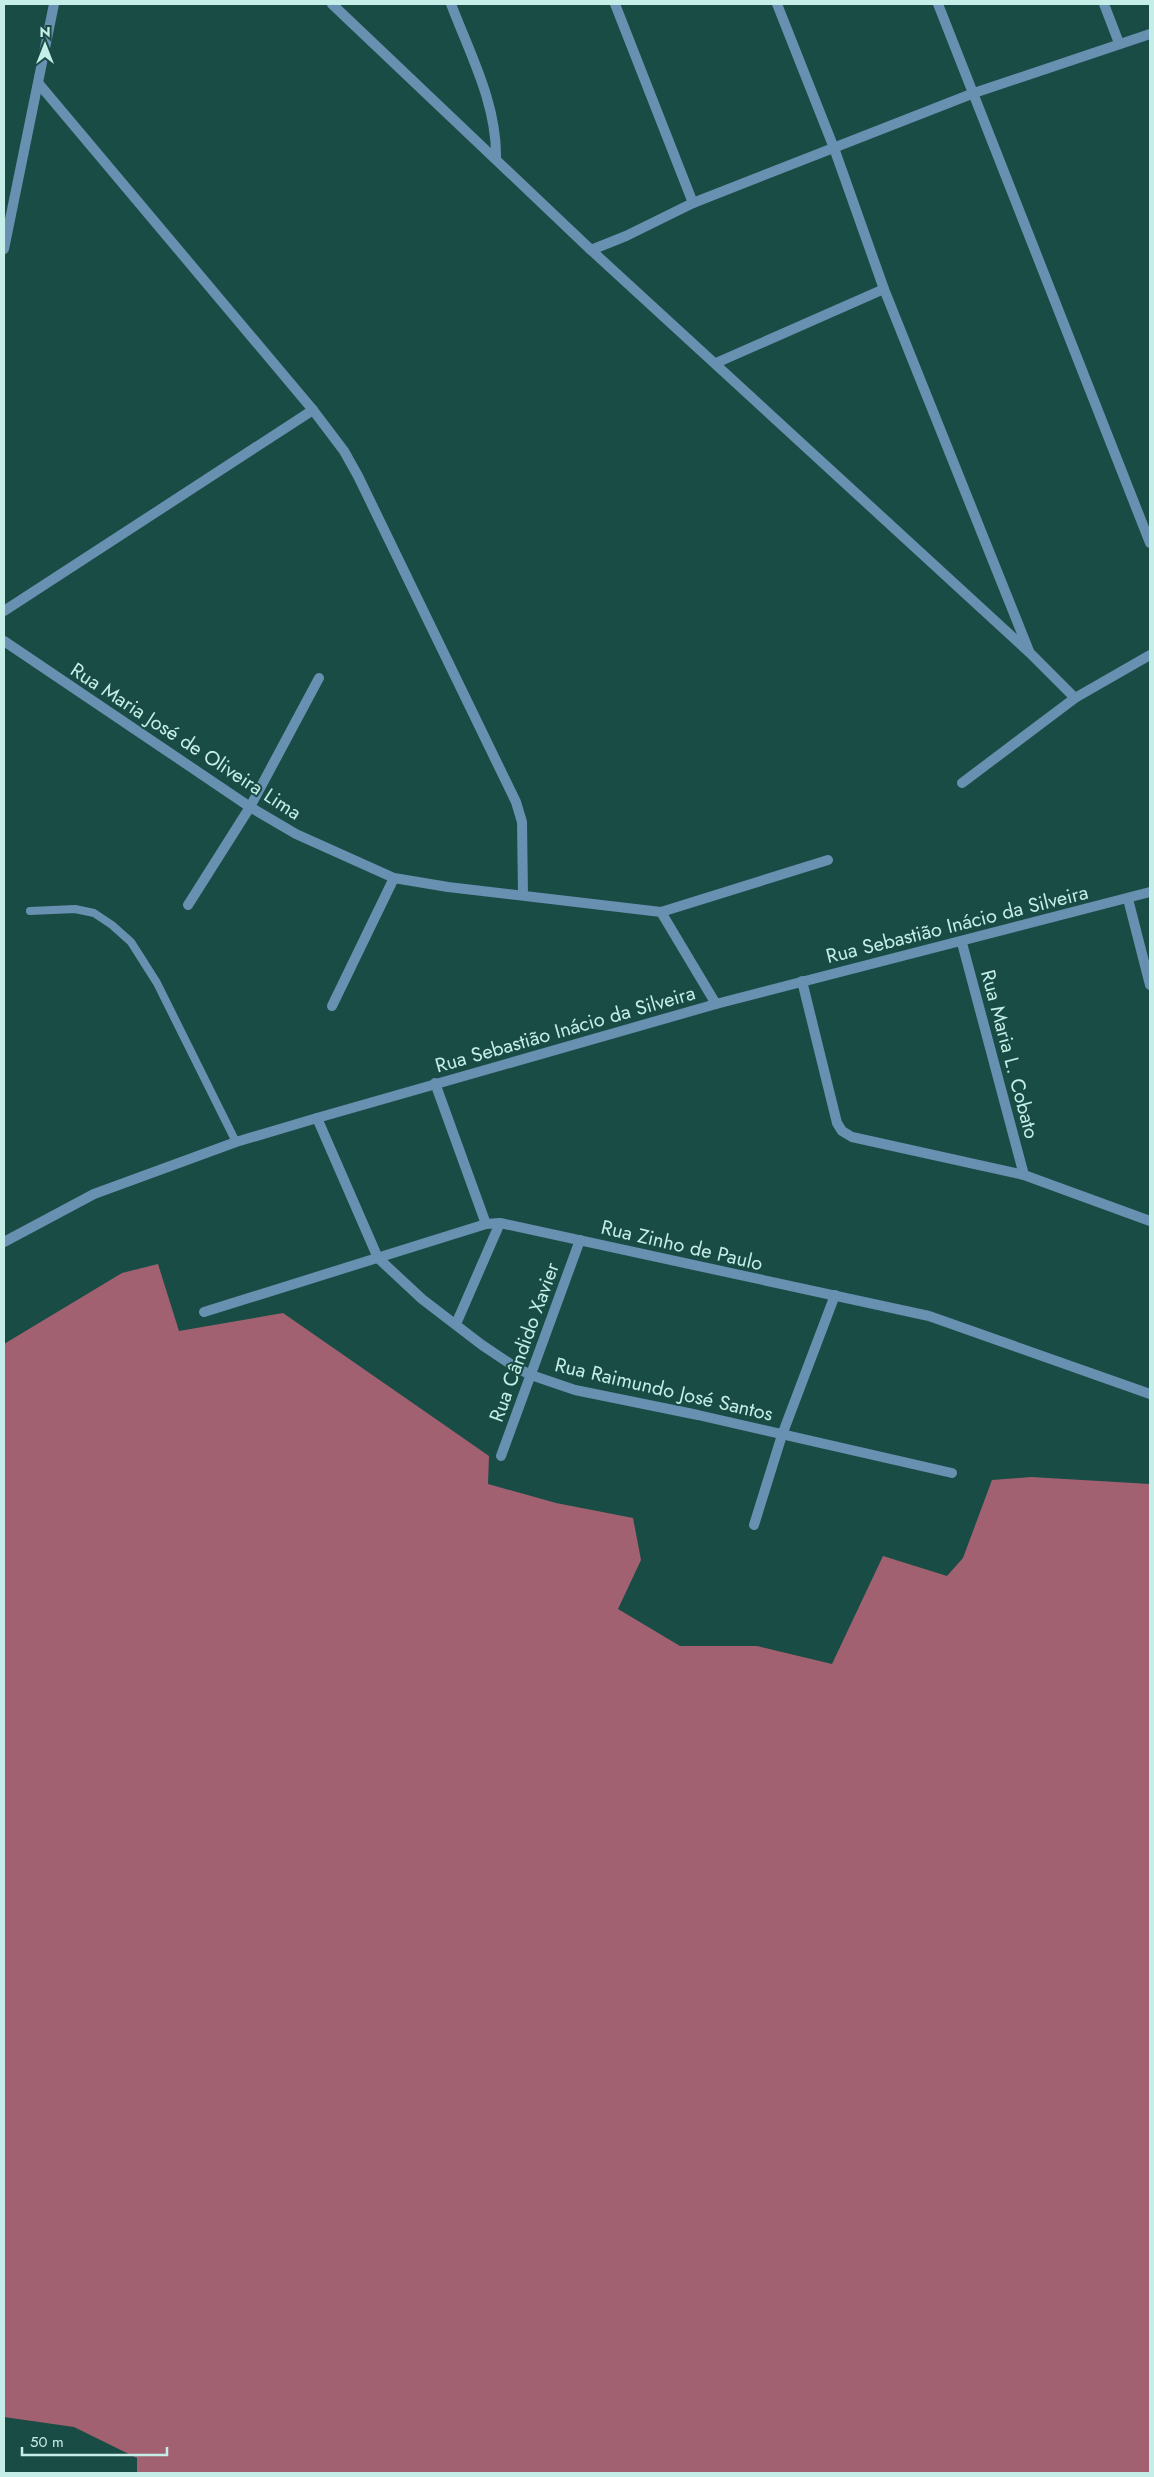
<svg xmlns="http://www.w3.org/2000/svg" width="1154" height="2477" font-family="Jost,sans-serif">
  <style>
    .forest { fill: #a26171 }
    .lines { fill: none; stroke-linecap: round; stroke-linejoin: round }
    .service { stroke: #6890b1; stroke-width: 8 }
    .minor { stroke: #6890b1; stroke-width: 10 }
    .labels { text-anchor: middle; stroke-width: 4; stroke-linejoin: round; paint-order: stroke }
    .street-label { font-size: 20px; fill: #c4eee7; stroke: #1a4c46 }
  </style>
  <rect width="100%" height="100%" fill="#1a4c46"/>
  <path class="forest" d="M158,1264L179,1331L283,1313L489,1456L488,1484L556,1503L633,1518L641,1560L618,1609L680,1646H757L832,1664L883,1556L947,1576L963,1558L992,1480L1031,1477L1150,1484V2473H137V2458L74,2427L4,2417V1344L122,1273Z"/>
  <g class="lines">
    <path class="service" d="M30,911L75,909L94,913L112,925L131,942L157,983L236,1142"/>
    <g class="minor">
      <path d="M332,4L591,250L1030,653L1075,698"/>
      <path d="M451,4C470,54 497,104 496,158"/>
      <path d="M615,4L693,203"/>
      <path d="M777,4L834,148L884,289L1029,651"/>
      <path d="M938,4L1150,543"/>
      <path d="M1104,4L1119,43"/>
      <path d="M39,84L313,410L344,451L358,476L516,802L522,822L523,895"/>
      <path d="M4,249L54,4"/>
      <path d="M591,250L626,236L693,203L974,93L1150,34"/>
      <path d="M716,363L884,289"/>
      <path d="M4,611L313,410"/>
      <path d="M4,641L250,807L296,834L394,878L448,887L661,912L716,1004"/>
      <path d="M962,783L1075,698L1150,655"/>
      <path d="M1128,899L1150,985"/>
      <path d="M188,905L250,807L319,678"/>
      <path d="M661,912L828,860"/>
      <path d="M962,943L1024,1175"/>
      <path d="M802,981L837,1123L842,1131L852,1137L1024,1175L1150,1221"/>
      <path d="M332,1006L394,878"/>
      <path d="M435,1083L486,1224"/>
      <path d="M317,1118L378,1258L422,1299L482,1345L515,1367L531,1375L575,1390L698,1415L952,1473"/>
      <path d="M4,1242L94,1194L236,1142L317,1118L716,1004L1150,892"/>
      <path d="M204,1312L486,1224L500,1223L929,1316L1150,1394"/>
      <path d="M456,1324L500,1223"/>
      <path d="M501,1456L580,1240"/>
      <path d="M754,1525L782,1435L835,1295"/>
    </g>
  </g>
  <g class="labels">
    <g class="street-label">
      <text transform="translate(186 741) rotate(33)" y="7">Rua Maria José de Oliveira Lima</text>
      <text transform="translate(957 924) rotate(-14)" y="7">Rua Sebastião Inácio da Silveira</text>
      <text transform="translate(565 1029) rotate(-16)" y="7">Rua Sebastião Inácio da Silveira</text>
      <text transform="translate(1010 1054) rotate(75)" y="7">Rua Maria L. Cobato</text>
      <text transform="translate(682 1245) rotate(13)" y="7">Rua Zinho de Paulo</text>
      <text transform="translate(524 1342) rotate(-70)" y="7">Rua Cândido Xavier</text>
      <text transform="translate(664 1389) rotate(13)" y="7">Rua Raimundo José Santos</text>
    </g>
  </g>
  <rect width="1154" height="2477" fill="none" stroke="#c4eee7" stroke-width="10"/>
  <g transform="translate(45 45)" stroke="#1a4c46" stroke-width="4" paint-order="stroke">
  <path d="M0-4L9 19L0 12L-9 19Z" fill="#c4eee7"/>
  <text y="-8" font-size="14" font-weight="bold" text-anchor="middle" fill="#c4eee7">N</text>
  </g>
  <path d="M22 2447v8h145v-8" fill="none" stroke="#c4eee7" stroke-width="2.5"/>
  <text x="30" y="2447" font-size="15" fill="#c4eee7" stroke="#1a4c46" stroke-width="4" paint-order="stroke">50 m</text>
</svg>
